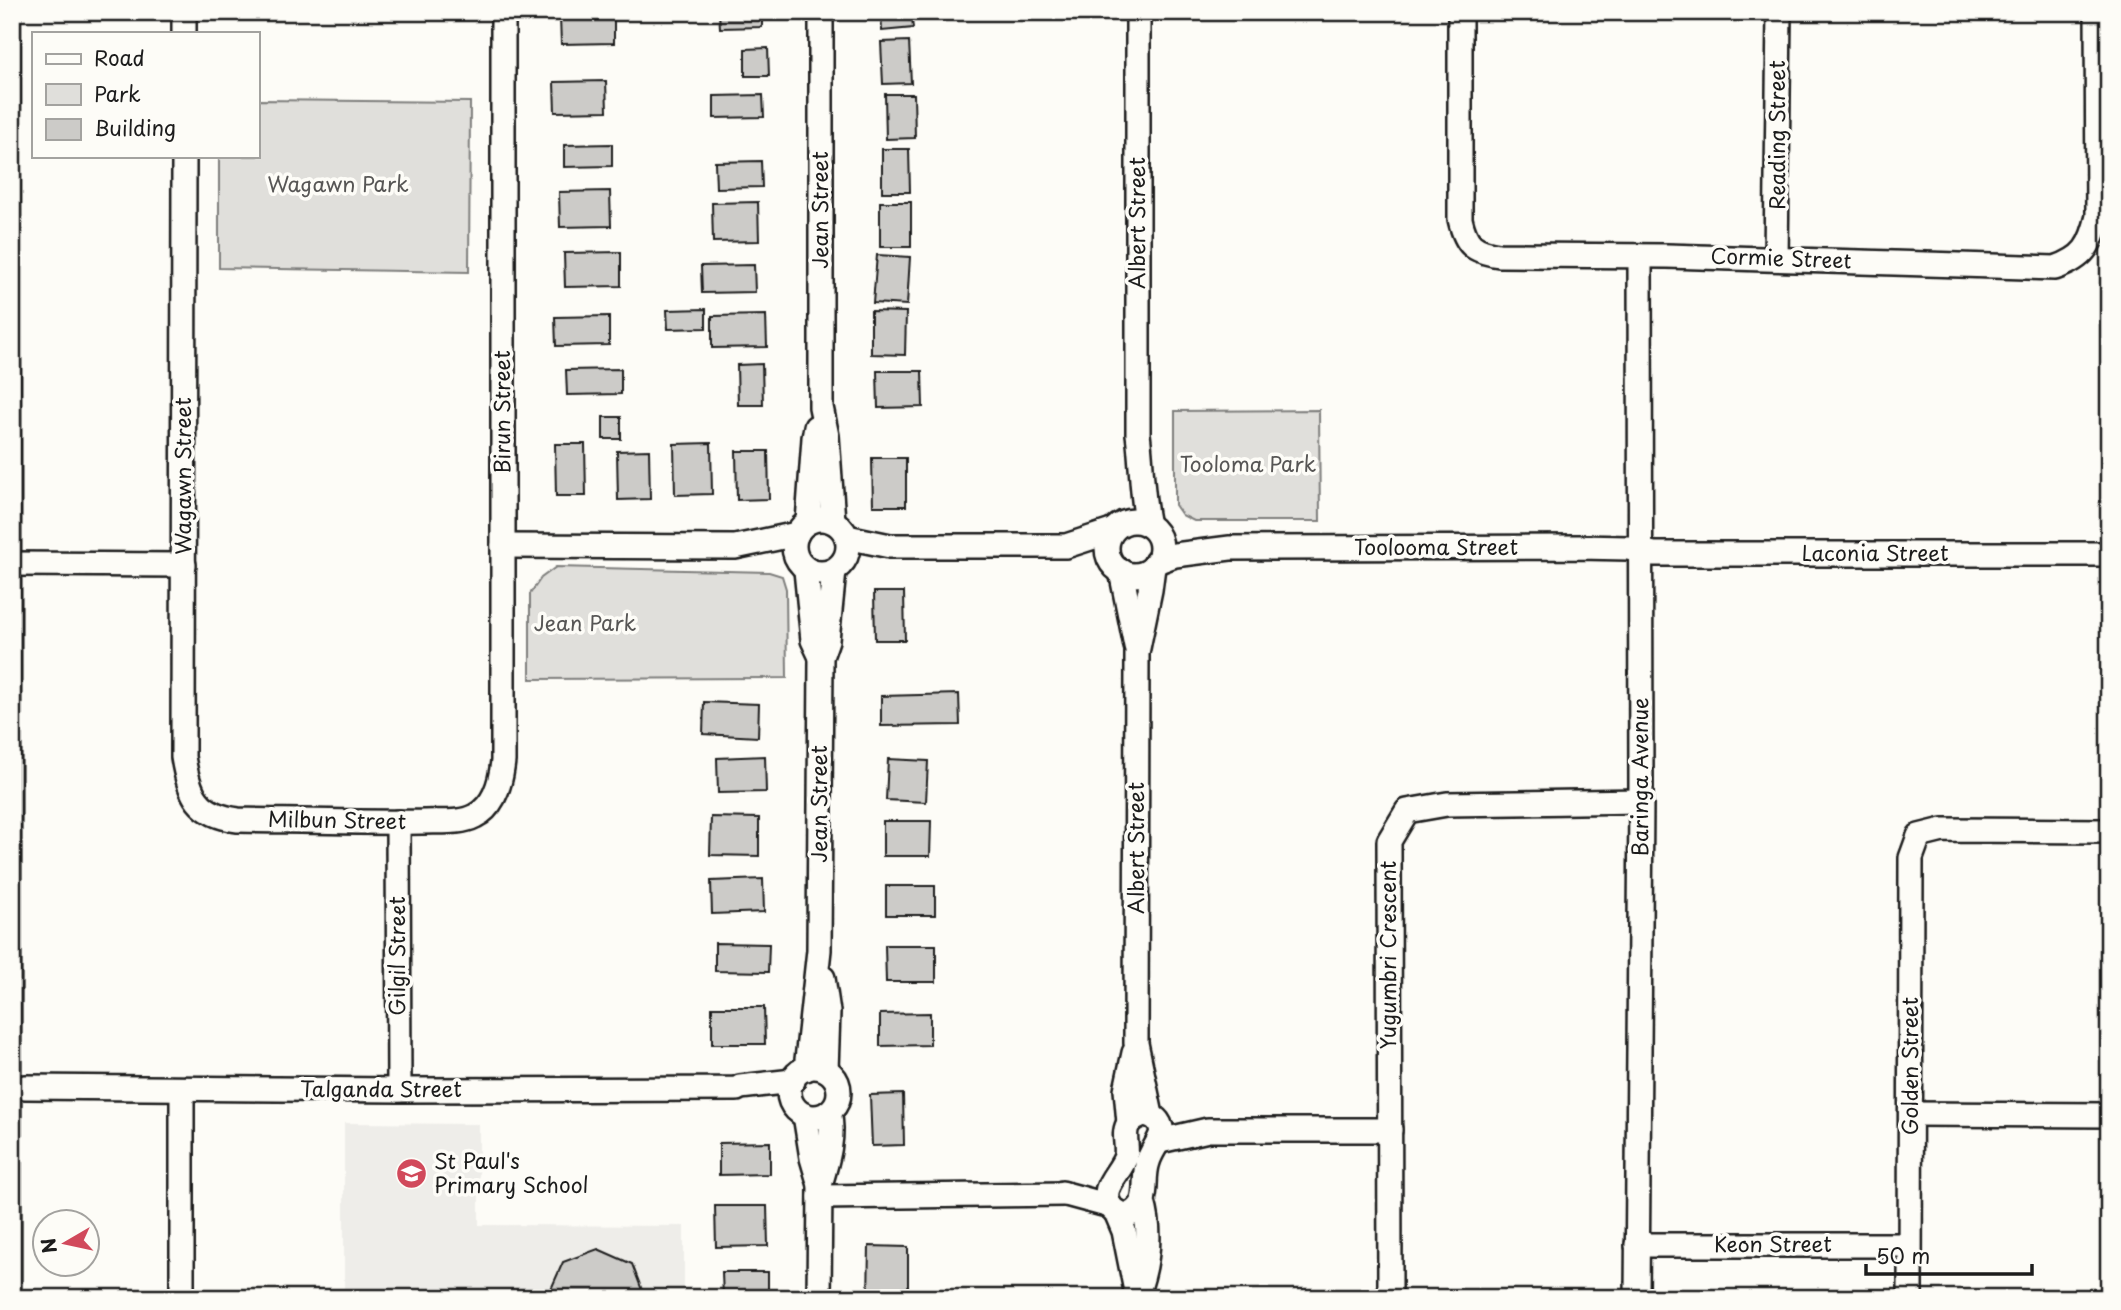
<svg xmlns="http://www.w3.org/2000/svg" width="2121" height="1310" font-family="'Playpen Sans',sans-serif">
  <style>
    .built { fill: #eeede9 }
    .green { fill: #e0dfdb; stroke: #7e7e7c; stroke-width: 2 }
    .building { fill: #cccbc8; stroke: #1c1c1c; stroke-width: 2 }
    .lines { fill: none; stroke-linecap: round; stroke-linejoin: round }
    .minor-casing { stroke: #1c1c1c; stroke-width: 28 }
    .minor { stroke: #fdfcf7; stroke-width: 23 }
    .labels { text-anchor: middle; stroke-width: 7; stroke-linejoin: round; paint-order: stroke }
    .street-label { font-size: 21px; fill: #1c1c1c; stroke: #fdfcf7 }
    .park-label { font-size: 21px; fill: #575655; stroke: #fdfcf7 }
    .poi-label { font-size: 21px; fill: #1c1c1c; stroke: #fdfcf7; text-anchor: start }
  </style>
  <rect width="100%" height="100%" fill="#fdfcf7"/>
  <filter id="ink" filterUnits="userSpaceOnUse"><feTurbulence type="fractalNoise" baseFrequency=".0143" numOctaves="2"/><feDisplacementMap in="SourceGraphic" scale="14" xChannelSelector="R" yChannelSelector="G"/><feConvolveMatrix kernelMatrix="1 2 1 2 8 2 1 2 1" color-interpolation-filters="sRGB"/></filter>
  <g filter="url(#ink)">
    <path class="built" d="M344,1123L479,1124V1225L684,1226V1298H344Z"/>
    <g class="green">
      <path d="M12,12H21L22,1298H12Z"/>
      <path d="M257,100L470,102L469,272L219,268V156H257Z"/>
      <path d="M2109,296V417H2102V298Z"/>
      <path d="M1319,410L1320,521H1194L1182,515L1175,505V411Z"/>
      <path d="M556,567L769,572L782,576L786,589L787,678L530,679V594L541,578Z"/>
    </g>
    <g class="building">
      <path d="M719,12H762V27L720,28Z"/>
      <path d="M881,12H911L913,28L882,31Z"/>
      <path d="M614,16V43L561,44L560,17Z"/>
      <path d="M909,41L911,83L883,84L881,42Z"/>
      <path d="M768,48L769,76H745V49Z"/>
      <path d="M606,81L607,111L555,112L554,82Z"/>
      <path d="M885,94H914L915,138L886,139Z"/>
      <path d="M763,95L764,117L714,118V96Z"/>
      <path d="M612,144V166L564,167V145Z"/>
      <path d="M882,149H909L910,192H882Z"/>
      <path d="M761,161L762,187L716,188L715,162Z"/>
      <path d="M610,191L611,226L560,227L559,192Z"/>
      <path d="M758,202L759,241L713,242L712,203Z"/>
      <rect x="880" y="202" width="31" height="45"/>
      <path d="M621,252V286L565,287L564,253Z"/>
      <path d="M877,255L910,257L907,305L873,303Z"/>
      <path d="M754,265L755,292L702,293L701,266Z"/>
      <path d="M706,309V328L668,329L667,310Z"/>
      <path d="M871,311L906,312L905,355L871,354Z"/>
      <path d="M766,315L767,347L712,348V316Z"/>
      <path d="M609,316V345L556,346L555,317Z"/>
      <path d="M762,364L763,405H738L737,365Z"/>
      <path d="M621,369V394L567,395L566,370Z"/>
      <path d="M877,371H922L923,407L878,408Z"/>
      <rect x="603" y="417" width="18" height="22"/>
      <path d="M711,443L712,494L675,495L674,444Z"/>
      <path d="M555,444H585L586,496H556Z"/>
      <path d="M649,450L650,499L618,500L617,451Z"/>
      <path d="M736,451H768L769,499L737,500Z"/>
      <path d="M872,458H906V506H873Z"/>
      <path d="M874,592H904L905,640H875Z"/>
      <path d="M959,694L960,725L881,726V696Z"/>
      <path d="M704,702L759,704L758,737L703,734Z"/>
      <path d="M765,756L766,792L718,793L717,758Z"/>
      <path d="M888,759L928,761L926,802L886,800Z"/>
      <path d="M711,817L759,818V856L710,855Z"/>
      <path d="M883,821H931L930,856H883Z"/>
      <path d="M763,879L764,912L712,914L711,881Z"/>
      <rect x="886" y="886" width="49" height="29"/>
      <path d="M715,943L769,944L768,972L715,971Z"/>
      <path d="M885,945H936V982H886Z"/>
      <path d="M712,1007H764L765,1044H712Z"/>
      <path d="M930,1013V1045L880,1046V1014Z"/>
      <path d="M903,1094L904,1145L872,1146L870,1095Z"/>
      <path d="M770,1142V1174L719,1175V1143Z"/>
      <path d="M715,1206H767L768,1246L716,1247Z"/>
      <path d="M869,1246L908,1247V1298H868Z"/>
      <path d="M598,1249L632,1264L645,1298H543L548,1296L563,1262Z"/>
      <path d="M722,1272H768V1298H723Z"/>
    </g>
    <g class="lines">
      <defs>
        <g id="minor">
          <path d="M821,12V407L827,436L833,521"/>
          <path d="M1138,12V434C1142,464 1141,495 1148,525"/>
          <path d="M1460,12V219C1466,245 1473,251 1499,255L1667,256L2055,268C2084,258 2091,246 2098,216L2097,12"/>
          <path d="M184,33V12"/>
          <path d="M184,156L183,757C189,795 198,815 238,820C299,821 361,823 422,822C439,821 460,824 475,816C495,806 501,781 503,761V12"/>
          <path d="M1776,259L1779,12"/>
          <circle cx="821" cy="546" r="27"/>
          <circle cx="1134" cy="548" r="27"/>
          <path d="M808,522L814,438L816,427"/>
          <path d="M847,537L890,546H1066L1112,531"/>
          <path d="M503,546L735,547L797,534"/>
          <path d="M1156,562L1175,555L1230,548L1579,547L1628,548L1654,554H2109"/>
          <path d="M12,564L184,565"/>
          <path d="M806,570L813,640L821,657"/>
          <path d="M1121,571L1136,646"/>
          <path d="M398,822L399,1090"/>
          <path d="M823,978L828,1012L826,1070"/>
          <circle cx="814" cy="1092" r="25"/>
          <path d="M806,1069L819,950L821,657L827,640L834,571"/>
          <path d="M25,1087L399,1090L737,1089L740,1087L793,1081"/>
          <path d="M1143,1114C1155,1116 1160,1120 1162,1132C1159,1143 1151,1151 1148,1162C1141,1182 1152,1201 1131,1214C1123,1215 1116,1214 1111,1207C1097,1189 1121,1173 1126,1156C1128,1145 1122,1132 1129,1123C1133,1118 1138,1116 1143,1114Z"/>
          <path d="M1911,1114L2109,1115"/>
          <path d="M805,1115L812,1158L820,1185L819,1298"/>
          <path d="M1151,1115L1136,1043L1137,653L1150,590L1153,567"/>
          <path d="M1129,1123L1126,1090L1134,1053"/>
          <path d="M1160,1141L1208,1130H1390"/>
          <path d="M820,1185C827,1162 835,1136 829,1112"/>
          <path d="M1062,1193L1110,1206"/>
          <path d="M820,1197L1064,1194"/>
          <path d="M1116,1212L1124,1231L1136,1291"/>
          <path d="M1637,1245H1909"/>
          <path d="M1137,1294C1148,1264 1152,1233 1143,1202"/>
          <path d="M182,1298V1089"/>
          <path d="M1390,1298L1389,841L1407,811L1447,804L1641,801"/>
          <path d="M1637,1298L1641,801L1640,256"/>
          <path d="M1910,1298L1911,858L1919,836L1943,830L2109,831"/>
        </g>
      </defs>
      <use href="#minor" class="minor-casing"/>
      <use href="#minor" class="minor"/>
    </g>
  </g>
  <defs>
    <symbol id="school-disc" viewBox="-11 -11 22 22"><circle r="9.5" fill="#d1495b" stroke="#fdfcf7"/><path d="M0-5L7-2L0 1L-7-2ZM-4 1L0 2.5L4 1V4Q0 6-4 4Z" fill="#fff"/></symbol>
  </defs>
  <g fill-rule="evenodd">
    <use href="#school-disc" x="394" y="1156" width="35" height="35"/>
  </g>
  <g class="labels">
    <g class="street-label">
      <text transform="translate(1778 135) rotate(-90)" y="7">Reading Street</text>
      <text transform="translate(821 210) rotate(-90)" y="7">Jean Street</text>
      <text transform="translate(1138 223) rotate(-90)" y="7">Albert Street</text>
      <text transform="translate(1781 259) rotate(2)" y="7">Cormie Street</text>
      <text transform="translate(503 412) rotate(-90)" y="7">Birun Street</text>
      <text transform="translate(184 476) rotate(-90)" y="7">Wagawn Street</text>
      <text x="1436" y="555">Toolooma Street</text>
      <text x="1875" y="561">Laconia Street</text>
      <text transform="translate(1641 777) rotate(-90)" y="7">Baringa Avenue</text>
      <text transform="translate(820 804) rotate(-90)" y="7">Jean Street</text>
      <text transform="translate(337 821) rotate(1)" y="7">Milbun Street</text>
      <text transform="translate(1137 848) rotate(-90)" y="7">Albert Street</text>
      <text transform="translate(1389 955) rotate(-90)" y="7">Yugumbri Crescent</text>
      <text transform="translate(398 956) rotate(-90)" y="7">Gilgil Street</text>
      <text transform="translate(1911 1066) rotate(-90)" y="7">Golden Street</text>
      <text x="381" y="1097">Talganda Street</text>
      <text x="1773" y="1252">Keon Street</text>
    </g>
    <g class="park-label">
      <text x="338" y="192">Wagawn Park</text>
      <text x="1248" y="472">Tooloma Park</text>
      <text x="585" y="631">Jean Park</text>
    </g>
    <g class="poi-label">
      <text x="434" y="1169">St Paul's<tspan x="434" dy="24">Primary School</tspan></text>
    </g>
  </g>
  <rect width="2121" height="1310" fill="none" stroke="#fdfcf7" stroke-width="42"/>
  <rect x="21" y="21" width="2079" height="1268" fill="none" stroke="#1c1c1c" stroke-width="2.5" filter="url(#ink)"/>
  <rect x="32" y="32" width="228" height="126" fill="#fdfcf7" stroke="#a3a29f" stroke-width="2"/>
  <rect x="46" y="54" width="35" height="10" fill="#fdfcf7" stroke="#a3a29f" stroke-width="2"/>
  <text x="94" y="66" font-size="21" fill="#1c1c1c">Road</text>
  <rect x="46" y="84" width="35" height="21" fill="#e0dfdb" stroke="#a3a29f" stroke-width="2"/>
  <text x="94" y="102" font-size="21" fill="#1c1c1c">Park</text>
  <rect x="46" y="119" width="35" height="21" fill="#cccbc8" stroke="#a3a29f" stroke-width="2"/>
  <text x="94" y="136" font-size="21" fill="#1c1c1c">Building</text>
  <g transform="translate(66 1243) rotate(261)"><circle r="33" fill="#fdfcf7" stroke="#a3a29f" stroke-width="2"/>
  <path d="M0-5L12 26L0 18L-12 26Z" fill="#d1495b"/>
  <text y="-10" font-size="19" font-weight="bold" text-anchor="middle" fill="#1c1c1c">N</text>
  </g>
  <path d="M1866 1264v10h166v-10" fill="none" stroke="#1c1c1c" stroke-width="3.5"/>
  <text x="1876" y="1264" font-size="21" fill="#1c1c1c" stroke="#fdfcf7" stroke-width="5" paint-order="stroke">50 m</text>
</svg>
